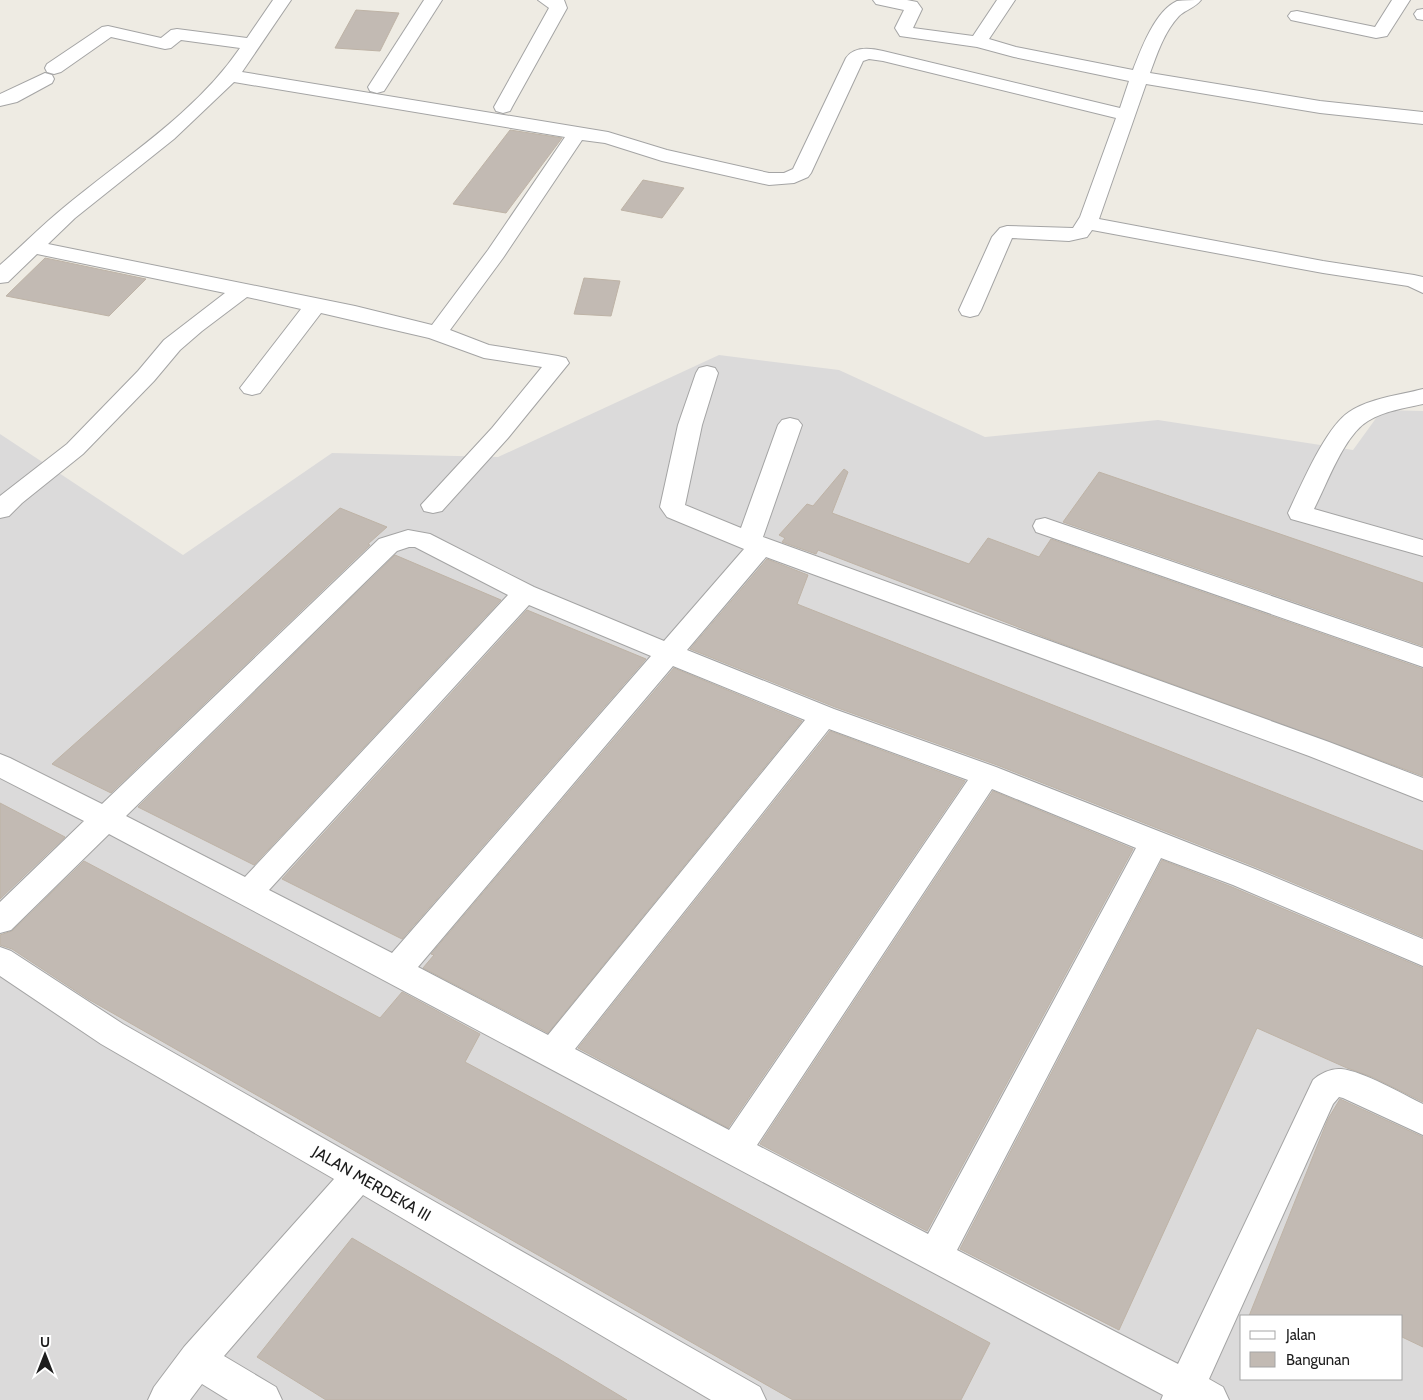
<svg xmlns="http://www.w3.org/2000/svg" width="1423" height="1400" font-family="Cabin,sans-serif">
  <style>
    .residential { fill: #dbdada; fill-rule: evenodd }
    .building { fill: #c2bab3; stroke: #beb3a6 }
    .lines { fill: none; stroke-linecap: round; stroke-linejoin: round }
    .street-casing { stroke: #a4a4a4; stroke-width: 2 }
    .street { fill: #fff; fill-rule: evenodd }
    .labels { text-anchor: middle; stroke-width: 4; stroke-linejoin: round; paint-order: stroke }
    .near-street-label { font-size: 16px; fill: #1d1d1d; stroke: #fff }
  </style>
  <rect width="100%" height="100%" fill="#eeebe3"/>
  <path class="residential" d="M719,355L839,370L985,437L1158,420L1353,450L1382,410L1423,411V1400H0V434L183,555L332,453L498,457ZM1242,1316H1402V1379H1242Z"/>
  <g class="building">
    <path d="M356,10L399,13L380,51L335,48Z"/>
    <path d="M510,130L562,138L506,213L453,204Z"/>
    <path d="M643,180L684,188L662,218L621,210Z"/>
    <path d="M45,258L60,261L146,279L109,316L6,296Z"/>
    <path d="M584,278L620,281L611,316L574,314Z"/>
    <path d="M844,469L848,472L832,513L969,564L988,538L1039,557L1051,539L1423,669V776L1052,640L818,550L816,554L782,542L785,538L779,535L807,504L813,506Z"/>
    <path d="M1099,472L1423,583V646L1063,522Z"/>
    <path d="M340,508L387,527L368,544L370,545L111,793L52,764Z"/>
    <path d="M395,555L501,600L254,865L138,807Z"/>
    <path d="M767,559L808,575L797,604L1423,851V937L1256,867L997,765L835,707L690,649Z"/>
    <path d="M527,610L646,659L402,939L282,879Z"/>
    <path d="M674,668L802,721L548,1033L423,968L434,955L431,954Z"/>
    <path d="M830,731L965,781L728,1128L578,1048Z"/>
    <path d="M993,791L1133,849L927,1231L760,1144Z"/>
    <path d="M0,803L65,837L0,899Z"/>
    <path d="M1162,860L1232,887L1423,968V1102L1372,1077L1347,1068L1257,1028L1119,1330L960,1249Z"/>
    <path d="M84,861L380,1018L402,992L480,1034L465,1062L990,1343L961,1400H793L158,1039L88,999L12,949L0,945V935L12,931Z"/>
    <path d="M1340,1099L1423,1137V1347L1402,1337V1316H1249L1328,1119Z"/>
    <path d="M352,1238L559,1359L627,1400H326L257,1357Z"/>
  </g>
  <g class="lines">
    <defs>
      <g id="street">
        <path d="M273,0H291L242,72L608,132L667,150L769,173H784L793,169L846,58C854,46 871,48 883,51L1120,108L1129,81L1014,57L977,47L900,36L895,28L904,10L876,4L873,0H907L917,2L922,9L913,28L973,36L997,0H1015L989,39L1016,47L1133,70C1141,49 1155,11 1177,1C1184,0 1194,0 1201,0C1195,8 1185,10 1179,16C1164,32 1157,54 1150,73L1320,101L1423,112V124L1320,113L1146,84L1099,219L1323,261L1414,275L1423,277V293L1408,286L1323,273L1092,230L1087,237L1069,241L1012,238L981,310L978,315L970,317L962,315L959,310L992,237L1000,228L1007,226L1073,228L1080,217L1116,118L883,61L869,59L863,61L811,173L808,177L794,183L769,185L662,161L605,143L582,140L503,258L450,330L489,345L558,356L566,358L569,363L508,438L442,511L433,513L424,511L421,505L492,428L542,367L484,358L429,338L321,313L260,393L252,395L244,393L240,388L301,309L247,297L202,331L180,350L154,381L83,454L22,503L9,516L0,518V496L67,444L138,371L164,340L225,293L37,254L8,282L0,283V265C21,247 40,227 62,209C123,158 195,114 240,48L181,40L171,48L165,49L111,37L61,72L54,74L47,72L45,68L47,64L102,27L108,26L161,38L171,30L177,29L247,38ZM234,82L565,137L488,250L432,325L355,306L48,244L75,218L174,139Z"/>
        <path d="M424,0H442L384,91L377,93L370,91L368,87Z"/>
        <path d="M538,0H564L567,8L512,107L510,111L503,113L496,111L494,107L549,8Z"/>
        <path d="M1392,0H1410L1387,36L1376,38L1291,20L1288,16L1291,12L1297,11L1375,27Z"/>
        <path d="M1423,9V20L1417,19L1414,14L1417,10Z"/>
        <path d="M45,73L52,75L54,79L52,83L17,102L0,106V94Z"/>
        <path d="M707,366L715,368L718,373L702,425L685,505L741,528L778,425L782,420L790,418L798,420L802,425L763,537L1329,742L1423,778V801L1309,756L766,557L687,650L834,709L996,767L1255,869L1423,939V966L1233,885L1161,858L957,1250L1178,1364L1313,1080C1319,1074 1331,1068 1341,1069C1363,1071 1402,1094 1423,1104V1135L1343,1098L1339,1097L1333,1104L1209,1379L1223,1387L1229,1400H1161L1163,1395L109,834L11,930L0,933V902L84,821L0,778V754L10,758L102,804L379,539L408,530L430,534L534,587L664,641L744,549L667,517L660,507L678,425L696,373L699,368ZM409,547H415L508,595L245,877L126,816L397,551ZM529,605L651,656L392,953L269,890ZM673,666L805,720L548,1035L418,967ZM829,729L968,780L729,1130L575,1049ZM992,789L1136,848L928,1234L757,1145Z"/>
        <path d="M1423,389V404C1405,408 1384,411 1368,421C1344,435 1327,484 1314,509L1423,540V556L1291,519L1288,513C1301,486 1325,428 1349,412C1370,398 1400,395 1423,389Z"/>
        <path d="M1045,518L1423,648V667L1036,532L1033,526L1036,520Z"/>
        <path d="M0,947L11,951L123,1024L760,1387L766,1400H711L363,1195L224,1356L276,1387L282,1400H228L202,1384L190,1400H148L154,1387L184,1347L334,1179L101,1044L0,976Z"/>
      </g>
    </defs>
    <use href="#street" class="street-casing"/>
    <use href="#street" class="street"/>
  </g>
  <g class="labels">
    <g class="near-street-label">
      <text transform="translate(372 1183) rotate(30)" y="6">JALAN MERDEKA III</text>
    </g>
  </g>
  <rect x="1240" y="1315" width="162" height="65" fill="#ffffff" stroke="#a5a5a5"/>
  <rect x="1250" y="1331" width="25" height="8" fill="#ffffff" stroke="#a5a5a5"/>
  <text x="1286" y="1340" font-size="15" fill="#1d1d1d">Jalan</text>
  <rect x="1250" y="1352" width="25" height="15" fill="#c2bab3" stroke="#a5a5a5"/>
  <text x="1286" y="1365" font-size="15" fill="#1d1d1d">Bangunan</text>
  <g transform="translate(45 1355)" stroke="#ffffff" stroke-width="4" paint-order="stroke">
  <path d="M0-4L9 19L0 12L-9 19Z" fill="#1d1d1d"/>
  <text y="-8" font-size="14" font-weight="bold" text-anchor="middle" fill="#1d1d1d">U</text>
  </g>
</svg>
